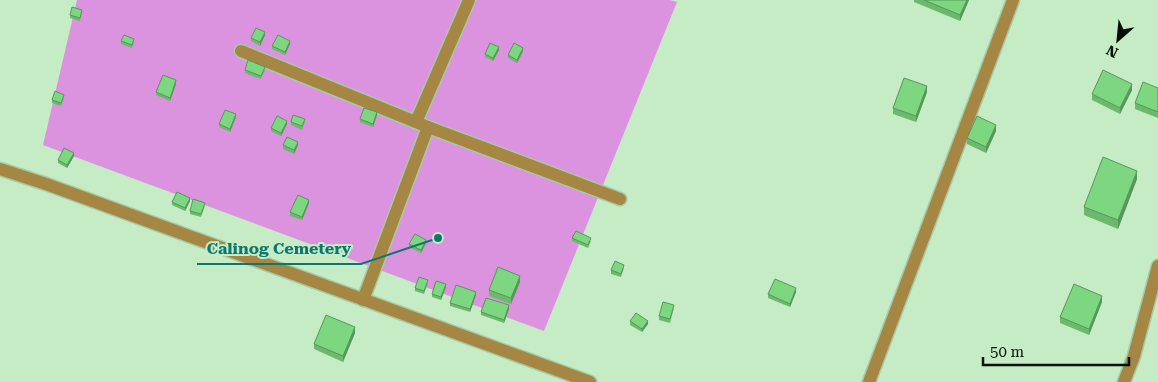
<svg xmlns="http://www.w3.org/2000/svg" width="1158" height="382" font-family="'Roboto Serif',serif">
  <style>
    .green { fill: #db93e0 }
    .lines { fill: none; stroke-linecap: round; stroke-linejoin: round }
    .minor-casing { stroke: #a6c9a6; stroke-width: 15 }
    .minor { stroke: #a68643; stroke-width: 12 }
    .wall { fill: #6cb96e }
    .shaded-wall { fill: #58965a }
    .building { fill: #7dd780; stroke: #58965a }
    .leader { fill: none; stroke: #0f766e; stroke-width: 2 }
    .callout-dot { fill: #0f766e; stroke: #c5ecc5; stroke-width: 2 }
    .callout-label { font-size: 16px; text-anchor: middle; font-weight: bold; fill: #0f766e; stroke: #c5ecc5; stroke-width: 4; stroke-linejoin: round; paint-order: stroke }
  </style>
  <rect width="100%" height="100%" fill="#c5ecc5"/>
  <path class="green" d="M77,0H670L677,2L544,331L43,145Z"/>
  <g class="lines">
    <defs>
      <g id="minor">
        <path d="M241,51L428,127"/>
        <path d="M416,122L469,0"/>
        <path d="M0,169L46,184L590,382"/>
        <path d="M363,300L428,127L620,199"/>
        <path d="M869,382L1013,0"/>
        <path d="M1124,382L1134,356L1158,266"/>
      </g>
    </defs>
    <use href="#minor" class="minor-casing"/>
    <use href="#minor" class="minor"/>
  </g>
  <g class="wall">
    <path d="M914,0H969L960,21L914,2Z"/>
    <path d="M82,13L80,21L70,18V15Z"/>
    <path d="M265,35L260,46L251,41V38Z"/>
    <path d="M121,41L134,42L132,48L121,44Z"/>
    <path d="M290,44L285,55L272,49V46Z"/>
    <path d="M499,50L493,61L485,57V54Z"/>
    <path d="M523,51L517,63L508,58V55Z"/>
    <path d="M245,70H265L261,79L245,73Z"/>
    <path d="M176,84L170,101L156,95V92Z"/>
    <path d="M1158,88V118L1135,109V103Z"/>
    <path d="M1132,90L1120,114L1092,100V94Z"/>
    <path d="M927,92L916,122L893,114V108Z"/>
    <path d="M64,98L61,106L52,103V100Z"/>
    <path d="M377,115L373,127L360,122V119Z"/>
    <path d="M236,117L230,132L219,127V124Z"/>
    <path d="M291,122H305L302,130L291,125Z"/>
    <path d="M287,124L281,136L271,131V128Z"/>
    <path d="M996,131L986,153L967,144V138Z"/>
    <path d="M283,145H298L294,154L283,149Z"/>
    <path d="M74,156L67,168L58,163V160Z"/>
    <path d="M1137,179L1118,229L1084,215V207Z"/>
    <path d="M190,201L185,211L172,205V202Z"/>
    <path d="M309,203L302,220L290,216V212Z"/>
    <path d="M205,206L201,217L190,214V211Z"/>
    <path d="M572,238L591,241L588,248L572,241Z"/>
    <path d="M426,243L421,253L409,247V244Z"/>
    <path d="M624,268L621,277L611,274V270Z"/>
    <path d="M520,282L511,304L489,296V290Z"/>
    <path d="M428,283L424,294L415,291V288Z"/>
    <path d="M446,287L441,300L432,297V294Z"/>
    <path d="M796,292L790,307L768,298V294Z"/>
    <path d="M476,295L470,312L450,306V303Z"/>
    <path d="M1102,302L1089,335L1060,323V317Z"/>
    <path d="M674,308L670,323L659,320V316Z"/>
    <path d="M509,309L504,323L481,315V312Z"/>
    <path d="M630,321L648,324L642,332L630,325Z"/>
    <path d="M355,333L343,362L314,349V344Z"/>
  </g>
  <g class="shaded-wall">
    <path d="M967,0H969L960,21V15Z"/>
    <path d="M265,32V35L260,46V42Z"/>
    <path d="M290,41V44L285,55V52Z"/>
    <path d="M499,47V50L493,61V58Z"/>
    <path d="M523,48V51L517,63V60Z"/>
    <path d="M176,80V84L170,101V98Z"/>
    <path d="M1132,84V90L1120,114V108Z"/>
    <path d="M927,86V92L916,122V116Z"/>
    <path d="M377,112V115L373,127V124Z"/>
    <path d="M236,114V117L230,132V129Z"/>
    <path d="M287,121V124L281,136V133Z"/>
    <path d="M996,125V131L986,153V147Z"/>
    <path d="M298,142V145L294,154V150Z"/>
    <path d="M74,153V156L67,168V165Z"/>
    <path d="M1137,171V179L1118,229V220Z"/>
    <path d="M190,198V201L185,211V208Z"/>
    <path d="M309,200V203L302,220V217Z"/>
    <path d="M426,240V243L421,253V250Z"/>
    <path d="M520,276V282L511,304V298Z"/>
    <path d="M446,284V287L441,300V297Z"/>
    <path d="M796,288V292L790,307V304Z"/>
    <path d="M476,292V295L470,312V309Z"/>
    <path d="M1102,296V302L1089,335V329Z"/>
    <path d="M509,305V309L504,323V320Z"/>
    <path d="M648,321V324L642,332V329Z"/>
    <path d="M355,327V333L343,362V356Z"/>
  </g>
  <g class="building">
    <path d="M924,0H967L960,15Z"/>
    <path d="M72,7L82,10L80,18L70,15Z"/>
    <path d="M256,28L265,32L260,42L251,38Z"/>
    <path d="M124,35L134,39L132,45L121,41Z"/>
    <path d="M278,35L290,41L285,52L272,46Z"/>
    <path d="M490,43L499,47L493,58L485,54Z"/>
    <path d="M514,43L523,48L517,60L508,55Z"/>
    <path d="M248,60L265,67L261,76L245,70Z"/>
    <path d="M1103,70L1132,84L1120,108L1092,94Z"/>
    <path d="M163,75L176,80L170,98L156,92Z"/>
    <path d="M904,78L927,86L916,116L893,108Z"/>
    <path d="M1143,82L1158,88V112L1135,103Z"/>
    <path d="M55,91L64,95L61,103L52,100Z"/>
    <path d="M364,108L377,112L373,124L360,119Z"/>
    <path d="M225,110L236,114L230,129L219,124Z"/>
    <path d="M293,115L305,119L302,126L291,122Z"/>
    <path d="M277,116L287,121L281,133L271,128Z"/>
    <path d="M977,116L996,125L986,147L967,138Z"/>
    <path d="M287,137L298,142L294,150L283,145Z"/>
    <path d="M64,148L74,153L67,165L58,160Z"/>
    <path d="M1103,157L1137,171L1118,220L1084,207Z"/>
    <path d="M177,192L190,198L185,208L172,202Z"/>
    <path d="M298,195L309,200L302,217L290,212Z"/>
    <path d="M193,199L205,203L201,214L190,211Z"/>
    <path d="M576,231L591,238L588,245L572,238Z"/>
    <path d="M415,234L426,240L421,250L409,244Z"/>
    <path d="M615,261L624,265L621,274L611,270Z"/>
    <path d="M498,267L520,276L511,298L489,290Z"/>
    <path d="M419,277L428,280L424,291L415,288Z"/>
    <path d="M775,279L796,288L790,304L768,294Z"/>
    <path d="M436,281L446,284L441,297L432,294Z"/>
    <path d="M1074,284L1102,296L1089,329L1060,317Z"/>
    <path d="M456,285L476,292L470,309L450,303Z"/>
    <path d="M486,298L509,305L504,320L481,312Z"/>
    <path d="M663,302L674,305L670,319L659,316Z"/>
    <path d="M636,313L648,321L642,329L630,321Z"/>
    <path d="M326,315L355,327L343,356L314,344Z"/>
  </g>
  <path class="leader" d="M438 238L361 264H197"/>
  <circle class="callout-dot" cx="438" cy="238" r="5"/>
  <g class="callout-label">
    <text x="279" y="254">Calinog Cemetery</text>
  </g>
  <g transform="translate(1118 40) rotate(207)" stroke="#c5ecc5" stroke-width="4" paint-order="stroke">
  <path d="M0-4L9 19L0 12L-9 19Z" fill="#041004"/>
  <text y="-8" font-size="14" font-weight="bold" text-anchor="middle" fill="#041004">N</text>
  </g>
  <path d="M983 357v8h146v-8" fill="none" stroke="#041004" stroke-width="2.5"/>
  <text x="990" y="357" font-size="15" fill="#041004" stroke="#c5ecc5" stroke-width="4" paint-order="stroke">50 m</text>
</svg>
